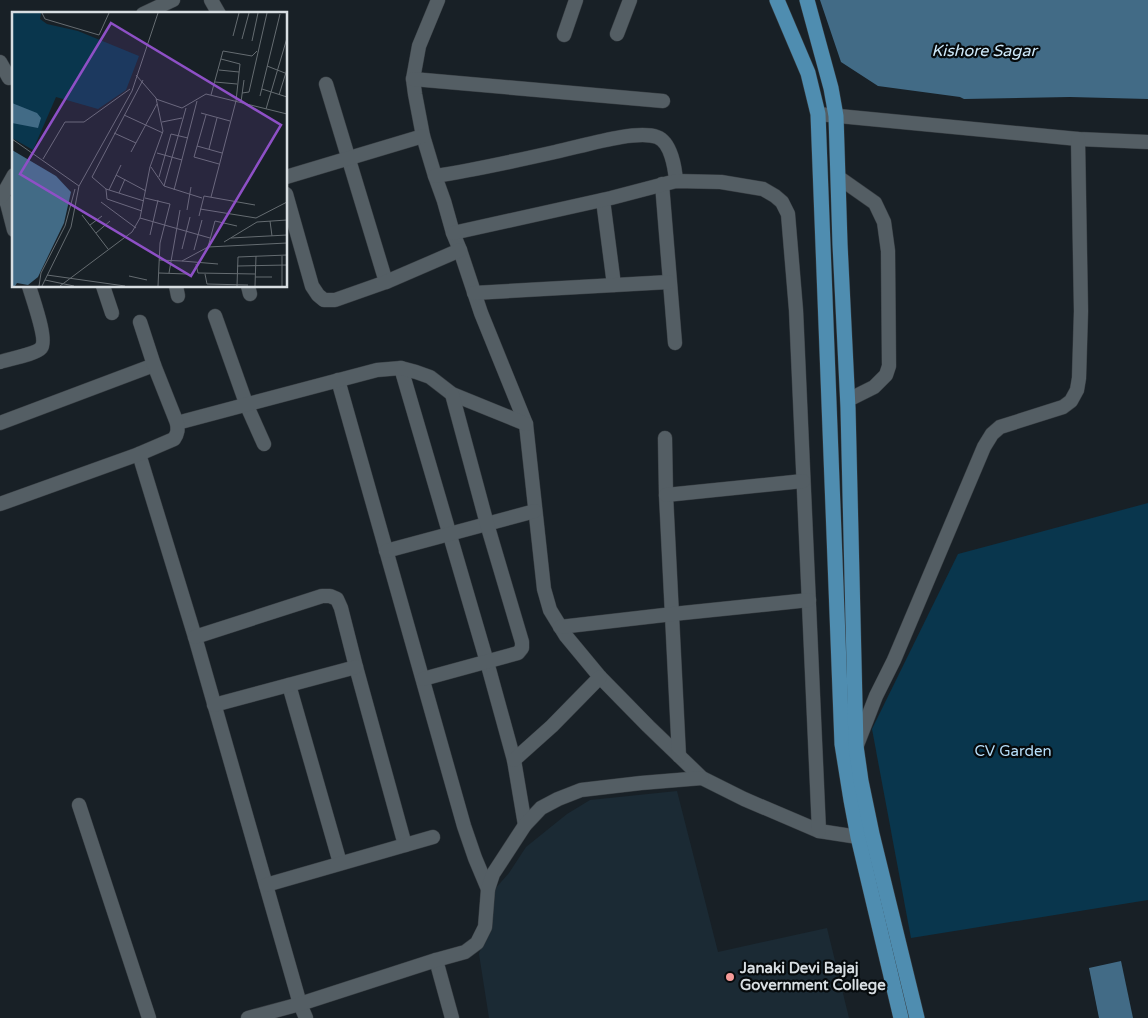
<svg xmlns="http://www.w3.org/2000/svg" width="1148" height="1018" font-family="'Varela Round',sans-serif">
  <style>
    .built { fill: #1b2a34 }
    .green { fill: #09364d }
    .water { fill: #426b86 }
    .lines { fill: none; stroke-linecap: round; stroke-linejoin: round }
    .minor-casing { stroke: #373d42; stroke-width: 15 }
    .major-casing { stroke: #373d42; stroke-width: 16 }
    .minor { stroke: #545e64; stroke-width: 14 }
    .major { stroke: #4f8db0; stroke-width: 15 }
    .poi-dot { fill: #f59b99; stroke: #060a0c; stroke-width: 2 }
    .labels { text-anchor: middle; stroke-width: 4.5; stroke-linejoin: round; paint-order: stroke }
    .park-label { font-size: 15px; fill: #b7dffa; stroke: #060a0c }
    .poi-label { font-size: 15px; font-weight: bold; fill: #d8dee2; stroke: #060a0c; text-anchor: start }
    .water-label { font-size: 16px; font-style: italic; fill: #cee9fa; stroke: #060a0c }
    .inset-road { fill: none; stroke: #656c71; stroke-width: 1 }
    .view { fill: #8e50c6; fill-opacity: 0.15; stroke: #8e50c6; stroke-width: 2.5 }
    .inset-edge { fill: none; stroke: #d8dee2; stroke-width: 2.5 }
  </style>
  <rect width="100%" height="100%" fill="#182026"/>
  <path class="built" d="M677,791L718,952L827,928L849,1018H489L479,954L485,936L494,890L509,873L526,847L567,814L590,800Z"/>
  <path class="green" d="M1148,503V900L911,938L872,729L958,554Z"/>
  <g class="water">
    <path d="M820,0H1148V99L1070,97L964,99L960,97L878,86L841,62Z"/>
    <path d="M1121,961L1133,1018H1099L1089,968Z"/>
  </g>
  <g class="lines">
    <defs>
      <g id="minor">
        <path d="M211,0L219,14"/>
        <path d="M438,0L419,46L413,79L415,94L423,136L435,176L444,201L453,233L460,250L481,313L526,424L544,589L550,610L566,636L600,677L648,726L702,778L744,799L819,831L858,837L867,836"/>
        <path d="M143,14L173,0"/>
        <path d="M617,34L630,0"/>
        <path d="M564,35L576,0"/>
        <path d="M0,62L9,78"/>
        <path d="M413,79L663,101"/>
        <path d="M326,84L386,282"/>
        <path d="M818,114L1078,139L1148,142"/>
        <path d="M435,176C475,170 515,161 555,152C580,147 635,129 657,137C671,142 675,168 676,181"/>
        <path d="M286,177L423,136"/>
        <path d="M838,177L875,203L884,222L888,251L889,366L886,375L874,387L848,400"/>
        <path d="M662,184L675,343"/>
        <path d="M286,194L312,286L318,295L324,300H335L386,282L460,250"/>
        <path d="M0,196H2L7,203L14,230"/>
        <path d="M2,196L14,175"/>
        <path d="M603,200L614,285"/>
        <path d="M453,233L611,198L676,181L721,182L763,189L775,196L782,202L788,214L796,310L819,831"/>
        <path d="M103,286L112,313"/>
        <path d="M176,286L178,296"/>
        <path d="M248,286L250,294"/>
        <path d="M474,293L669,282"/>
        <path d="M215,316L247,406L264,444"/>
        <path d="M0,362C9,359 36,354 41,348C48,340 32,297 29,286"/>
        <path d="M401,368L487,662L514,760L525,825"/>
        <path d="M338,380L464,826L475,858L488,889"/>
        <path d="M0,423L154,365"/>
        <path d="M177,423L377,370L401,368L416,372L430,377L452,394L526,424"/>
        <path d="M665,438L666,495L679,756"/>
        <path d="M139,454L195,637L300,1004L306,1018"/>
        <path d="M666,495L803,481"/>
        <path d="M0,504L139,454L174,439C178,433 178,430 177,423L154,365L140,322"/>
        <path d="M386,551L535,511"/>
        <path d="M560,627L673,614L809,600"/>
        <path d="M195,637L322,596H330L337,599L341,608L356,667L405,845"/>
        <path d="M423,679L518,653L522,648V642L487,524L452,394"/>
        <path d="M289,685L340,863"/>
        <path d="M214,705L356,667"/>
        <path d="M857,745L876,696L894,660L984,447L992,434L1000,427L1063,407L1071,401L1077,390L1079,378L1081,311L1078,139"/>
        <path d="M514,760L552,726L600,677"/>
        <path d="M79,805L149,1018"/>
        <path d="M266,885L433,837"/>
        <path d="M436,960L452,1018"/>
        <path d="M248,1018L300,1004L436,960L465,952L477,943L485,927L488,889L493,874L525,825L541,808L558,799L581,790L641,783L702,778"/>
      </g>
      <g id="major">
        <path d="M777,0L808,73L818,114L842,744L851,800L858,837L901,1018"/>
        <path d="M807,0L831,88L836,116L840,244L848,408L856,746L861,781L872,834L917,1018"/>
      </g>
    </defs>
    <use href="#minor" class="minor-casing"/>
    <use href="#major" class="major-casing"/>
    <use href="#minor" class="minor"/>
    <use href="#major" class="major"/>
  </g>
  <circle class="poi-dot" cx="730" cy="977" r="5"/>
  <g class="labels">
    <g class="park-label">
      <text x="1013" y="756">CV Garden</text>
    </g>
    <g class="poi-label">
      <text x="740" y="973">Janaki Devi Bajaj<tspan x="740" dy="17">Government College</tspan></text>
    </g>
    <g class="water-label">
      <text x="984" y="56">Kishore Sagar</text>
    </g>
  </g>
  <g transform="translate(12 12)">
    <rect width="275" height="275" fill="#182026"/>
    <path d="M0,1H29L28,7L35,12L66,19L127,44L114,78L86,97L44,85L21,138L0,126Z" fill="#09364d"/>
    <path d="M0,91L25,101L29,106L26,116L0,111ZM0,138L44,164L59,180L52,211L26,265L16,273L5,271L3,274H0Z" fill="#426b86"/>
    <path class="inset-road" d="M30,1L33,7L87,23L97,1M221,24L227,1M230,27L237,1M240,29L246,1M255,54L273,61M207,58L227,60M131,68L80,165L94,177L132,189M203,70L225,72M250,77L275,85M230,81L237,80L255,1M199,83L211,39L240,44L245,39M267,83L275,57M248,84L268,2M144,87L170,96L194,82L275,102M229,90L232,68M254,97L275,26M189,101L218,109M112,103L151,121M194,103L182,145L207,152M150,110L170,106M102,121L124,131M0,127L67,174M185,134L210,141M197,137L205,106M119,140L145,92M145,141L170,148M31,147L53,110H72L118,77M139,155L152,174L190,186M104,163L134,179M147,165L159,122L176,126M152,174L174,96M94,177L95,187L130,199M97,178L109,153M162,178L185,89M107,181L113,167M199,185L224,89L228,52L209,47M133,186L158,192L148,231L146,274M89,190L124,216M188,197L244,206L275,190M175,198L179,175M70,203L96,237M187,204L192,184L243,193M128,206L198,226M258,209L260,224M78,213L90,204M225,214L203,209L196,235L275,231M84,221L98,209M138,223L146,188M219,226L275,223M212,230L245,210L275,208M170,237L178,205M182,238L190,208M270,244V274M147,248L170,249L196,235M170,249L206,252M184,252L186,261L243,262M225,254L275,253M147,261L175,262M157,261L168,198M193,262L195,272L236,273M35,263L113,274M117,264L135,268M243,265H260M33,268L62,274M27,274L29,261L53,214L63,177M30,274L59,215L67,174L120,79L146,1M48,274L120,220L128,206L138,155L151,119L144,86L124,63M225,274L226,245L275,243M243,274L244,244"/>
    <path class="view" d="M99,11L269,113L179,264L8,162Z"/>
    <rect width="275" height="275" class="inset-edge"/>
  </g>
</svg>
